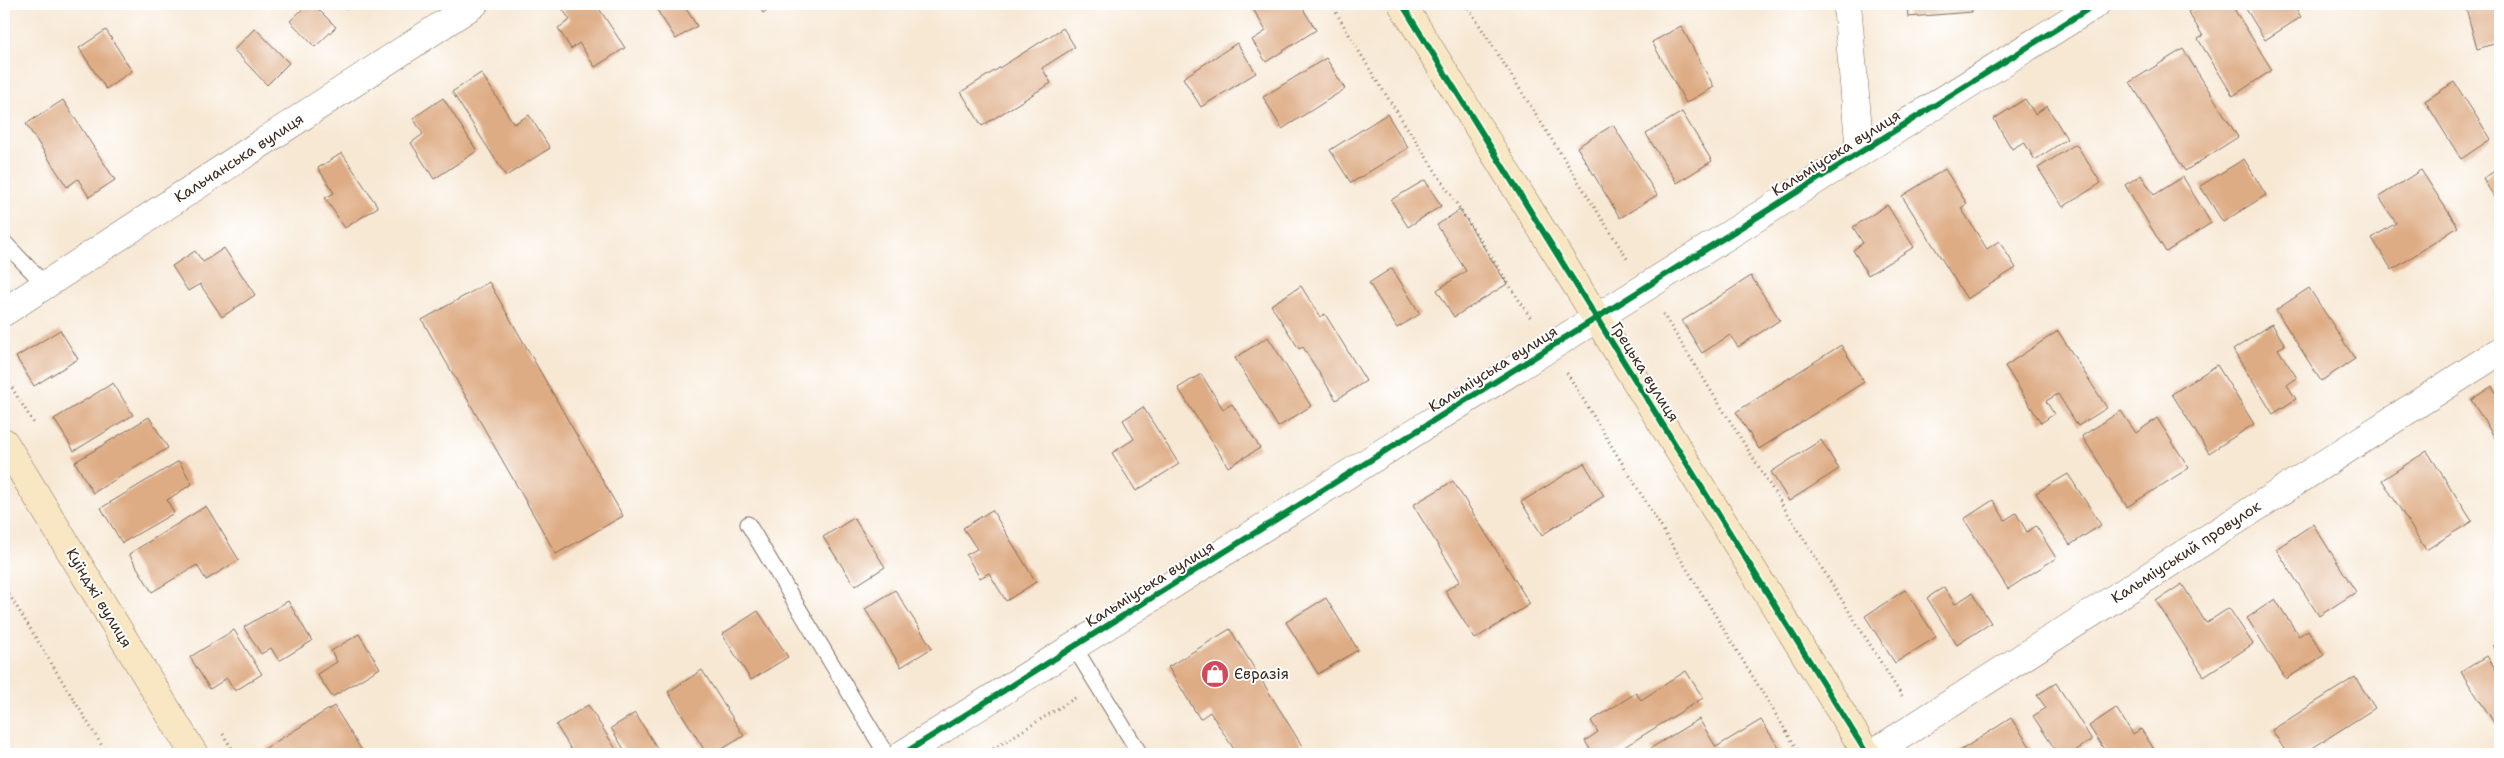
<svg xmlns="http://www.w3.org/2000/svg" width="2504" height="758" font-family="'Shantell Sans',sans-serif">
  <style>
    .building { fill: #deac84 }
    .lines { fill: none; stroke-linecap: round; stroke-linejoin: round }
    .lane-casing { stroke: #7d6c5e; stroke-width: 17 }
    .street-casing { stroke: #7d6c5e; stroke-width: 29 }
    .secondary-casing { stroke: #7d6c5e; stroke-width: 29 }
    .path { stroke: #7d6c5e; stroke-width: 3; stroke-dasharray: 1 4; stroke-linecap: butt }
    .lane { stroke: #fff; stroke-width: 15 }
    .street { stroke: #fff; stroke-width: 28 }
    .secondary { stroke: #f9e7c3; stroke-width: 28 }
    .cycleway-casing { stroke: #fff; stroke-width: 9 }
    .cycleway { stroke: #00873e; stroke-width: 6 }
    .labels { text-anchor: middle; stroke-width: 4; stroke-linejoin: round; paint-order: stroke }
    .street-label { font-size: 15px; fill: #3b2a1e; stroke: #fff }
    .poi-label { font-size: 15px; fill: #3b2a1e; stroke: #fff; text-anchor: start }
  </style>
  <rect width="100%" height="100%" fill="#fff"/>
  <filter id="ink" filterUnits="userSpaceOnUse"><feTurbulence type="fractalNoise" baseFrequency=".02" numOctaves="2"/><feDisplacementMap in="SourceGraphic" scale="10" xChannelSelector="R" yChannelSelector="G"/><feConvolveMatrix kernelMatrix="1 2 1 2 8 2 1 2 1" color-interpolation-filters="sRGB"/></filter>
  <filter id="wash" filterUnits="userSpaceOnUse"><feTurbulence type="fractalNoise" baseFrequency=".0096" numOctaves="4" result="noise"/><feDisplacementMap in="SourceGraphic" scale="20" xChannelSelector="R" yChannelSelector="G"/><feGaussianBlur stdDeviation="1.12" result="paint"/><feColorMatrix in="noise" values="0 0 0 0 0 0 0 0 0 0 0 0 0 0 0 0 0 1.4 0 .05"/><feComposite in="paint" operator="in"/></filter>
  <g filter="url(#wash)">
    <rect width="100%" height="100%" fill="#f7e8d4"/>
    <g id="blocks">
      <g class="building">
        <path d="M308,4H313L336,27L315,47L290,21Z"/>
        <path d="M340,4H352L346,10Z"/>
        <path d="M559,4H596L625,48L595,67L579,43L571,49L558,28L570,20Z"/>
        <path d="M653,4H683L697,26L676,39Z"/>
        <path d="M757,4H778L763,13Z"/>
        <path d="M1250,4H1300L1316,30L1266,62L1252,40L1266,31Z"/>
        <path d="M1907,4H1972V12L1908,17Z"/>
        <path d="M2201,4H2231L2272,70L2233,96L2198,39L2203,36L2188,12Z"/>
        <path d="M2243,4H2293L2301,17L2265,40Z"/>
        <path d="M2465,4H2500V42L2477,49Z"/>
        <path d="M1681,26L1714,87L1686,103L1652,42Z"/>
        <path d="M255,28L289,63L267,85L234,50Z"/>
        <path d="M1063,28L1075,47L1042,68L1051,83L982,126L961,92Z"/>
        <path d="M106,30L132,71L106,89L79,48Z"/>
        <path d="M1237,43L1256,73L1201,107L1183,78Z"/>
        <path d="M2183,49L2238,137L2185,171L2130,82Z"/>
        <path d="M1326,58L1345,89L1282,129L1263,97Z"/>
        <path d="M481,73L514,124L529,115L550,148L506,176L452,92Z"/>
        <path d="M2454,82L2491,139L2461,159L2425,101Z"/>
        <path d="M443,98L477,151L434,179L411,143L423,134L413,118Z"/>
        <path d="M2025,99L2035,114L2047,106L2067,139L2035,160L2024,142L2012,149L1994,119Z"/>
        <path d="M63,100L115,180L89,197L78,179L67,187L26,124Z"/>
        <path d="M1682,112L1712,161L1677,183L1646,134Z"/>
        <path d="M1387,114L1408,148L1351,183L1330,150Z"/>
        <path d="M1613,125L1657,195L1620,218L1577,147Z"/>
        <path d="M2076,144L2101,183L2063,207L2038,168Z"/>
        <path d="M342,153L378,207L345,228L325,198L334,193L318,168Z"/>
        <path d="M2244,159L2266,195L2223,222L2200,186Z"/>
        <path d="M2500,167V206L2483,179Z"/>
        <path d="M1945,169L1967,204L1961,208L1987,249L1999,241L2016,268L1967,299L1902,196Z"/>
        <path d="M2421,170L2458,227L2392,270L2372,238L2396,223L2379,197Z"/>
        <path d="M2141,175L2154,195L2183,177L2211,223L2166,252L2125,185Z"/>
        <path d="M1425,180L1441,206L1408,227L1391,200Z"/>
        <path d="M1887,205L1914,247L1868,275L1853,250L1863,243L1853,227Z"/>
        <path d="M1460,210L1507,284L1454,317L1437,290L1466,271L1437,225Z"/>
        <path d="M224,248L255,295L222,317L200,284L188,291L172,266L195,251L203,262Z"/>
        <path d="M1392,268L1420,314L1397,328L1369,283Z"/>
        <path d="M1751,276L1780,320L1738,347L1730,335L1702,353L1682,321Z"/>
        <path d="M489,282L623,516L556,554L422,320Z"/>
        <path d="M1301,286L1320,317L1325,314L1366,381L1336,400L1303,347L1299,349L1271,305Z"/>
        <path d="M2309,288L2355,359L2321,381L2276,310Z"/>
        <path d="M2272,324L2285,345L2278,349L2297,378L2287,385L2296,399L2273,414L2233,350Z"/>
        <path d="M60,330L78,359L34,386L16,357Z"/>
        <path d="M2058,331L2107,408L2078,426L2058,394L2046,401L2054,414L2041,423L2005,366Z"/>
        <path d="M1268,337L1311,406L1278,427L1235,358Z"/>
        <path d="M1841,345L1864,382L1759,449L1736,412Z"/>
        <path d="M2217,365L2254,424L2209,453L2172,394Z"/>
        <path d="M1201,374L1223,409L1232,404L1260,448L1228,467L1178,388Z"/>
        <path d="M113,383L133,415L74,451L54,419Z"/>
        <path d="M2492,386L2500,399V446L2471,400Z"/>
        <path d="M1143,407L1179,464L1136,491L1112,453L1134,439L1123,420Z"/>
        <path d="M2121,411L2136,433L2157,418L2189,468L2127,507L2082,436Z"/>
        <path d="M149,417L168,448L93,493L75,462Z"/>
        <path d="M1821,440L1839,469L1789,501L1771,472Z"/>
        <path d="M2427,451L2472,521L2426,550L2382,480Z"/>
        <path d="M179,461L192,484L167,500L174,513L122,543L101,508Z"/>
        <path d="M1584,463L1604,496L1542,535L1521,502Z"/>
        <path d="M2068,474L2101,525L2070,545L2036,493Z"/>
        <path d="M1453,481L1530,604L1475,639L1445,591L1460,581L1413,505Z"/>
        <path d="M1993,500L2005,520L2016,513L2027,532L2036,526L2056,558L2008,589L1964,519Z"/>
        <path d="M206,506L239,560L206,580L197,565L152,592L129,554Z"/>
        <path d="M992,510L1036,582L1006,601L989,573L980,578L966,555L977,549L963,528Z"/>
        <path d="M854,518L885,567L855,586L823,537Z"/>
        <path d="M2313,524L2356,592L2319,616L2276,549Z"/>
        <path d="M2182,584L2206,623L2229,608L2253,644L2204,676L2156,601Z"/>
        <path d="M1944,587L1955,604L1972,593L1991,623L1957,645L1927,598Z"/>
        <path d="M895,590L932,648L901,667L865,609Z"/>
        <path d="M1905,590L1936,637L1895,663L1865,616Z"/>
        <path d="M1326,598L1358,650L1318,674L1286,622Z"/>
        <path d="M2275,599L2299,636L2308,630L2324,655L2286,679L2247,618Z"/>
        <path d="M288,601L312,641L279,661L271,648L261,654L244,627Z"/>
        <path d="M758,611L788,657L751,680L722,634Z"/>
        <path d="M1230,629L1307,754H1237L1210,712L1200,719L1168,667Z"/>
        <path d="M234,630L262,674L235,691L227,678L210,689L190,657Z"/>
        <path d="M359,634L380,668L332,697L317,674L337,662L331,651Z"/>
        <path d="M2500,640V657L2493,645Z"/>
        <path d="M2487,656L2500,676V725L2497,727L2461,672Z"/>
        <path d="M702,670L744,736L714,754H707L668,692Z"/>
        <path d="M1686,671L1703,698L1613,754H1593L1585,741L1598,732L1591,721L1636,693L1641,700Z"/>
        <path d="M2355,677L2375,708L2303,754H2287L2272,730Z"/>
        <path d="M2056,683L2092,740L2070,754H2058L2033,716L2046,708L2037,695Z"/>
        <path d="M588,705L619,754H563L571,749L556,725Z"/>
        <path d="M334,706L361,749L352,754H256Z"/>
        <path d="M2116,708L2133,734L2141,729L2157,754H2107L2089,726Z"/>
        <path d="M635,713L661,754H627L611,728Z"/>
        <path d="M2011,718L2035,754H1955Z"/>
        <path d="M1699,719L1716,747L1761,720L1783,754H1655L1651,748Z"/>
      </g>
    </g>
  </g>
  <g filter="url(#ink)">
    <use href="#blocks" fill-opacity="0" stroke="#7d6c5e" stroke-width="1"/>
    <g class="lines">
      <defs>
        <g id="lane">
          <path d="M4,242L45,285"/>
          <path d="M748,524L886,754"/>
          <path d="M1074,647L1140,754"/>
        </g>
        <g id="street">
          <path d="M1847,4L1860,152"/>
          <path d="M4,312L474,4"/>
          <path d="M903,754L2096,4"/>
          <path d="M1872,754L2500,351"/>
        </g>
        <g id="secondary">
          <path d="M1402,4L1867,754"/>
          <path d="M4,442L194,754"/>
        </g>
      </defs>
      <use href="#lane" class="lane-casing"/>
      <use href="#street" class="street-casing"/>
      <use href="#secondary" class="secondary-casing"/>
      <g class="path">
        <path d="M1331,4L1375,78L1532,320"/>
        <path d="M1466,4L1628,260"/>
        <path d="M1663,314L1902,696"/>
        <path d="M1567,373L1800,754"/>
        <path d="M4,375L35,425"/>
        <path d="M4,586L107,754"/>
        <path d="M223,734L235,754"/>
        <path d="M985,754L1075,698"/>
      </g>
      <use href="#lane" class="lane"/>
      <use href="#street" class="street"/>
      <use href="#secondary" class="secondary"/>
      <defs>
        <g id="cycleway">
          <path d="M1402,4L1867,754"/>
          <path d="M903,754L2096,4"/>
        </g>
      </defs>
      <use href="#cycleway" class="cycleway-casing"/>
      <use href="#cycleway" class="cycleway"/>
    </g>
  </g>
  <defs>
    <symbol id="shop-disc" viewBox="-11 -11 22 22"><circle r="9.5" fill="#d1495b" stroke="#fff"/><path d="M-5-2.5h2.3a2.7 3.5 0 0 1 5.4 0H5L5.5 6h-11ZM-1.5-2.5h3a1.5 2.3 0 0 0-3 0Z" fill="#fff"/></symbol>
  </defs>
  <g fill-rule="evenodd">
    <use href="#shop-disc" x="1199" y="658" width="32" height="32"/>
  </g>
  <g class="labels">
    <g class="street-label">
      <text transform="translate(1836 153) rotate(-32)" y="5">Кальміуська вулиця</text>
      <text transform="translate(239 158) rotate(-33)" y="5">Кальчанська вулиця</text>
      <text transform="translate(1493 369) rotate(-32)" y="5">Кальміуська вулиця</text>
      <text transform="translate(1645 372) rotate(58)" y="5">Грецька вулиця</text>
      <text transform="translate(2186 552) rotate(-33)" y="5">Кальміуський провулок</text>
      <text transform="translate(1150 584) rotate(-32)" y="5">Кальміуська вулиця</text>
      <text transform="translate(99 598) rotate(59)" y="5">Куїнджі вулиця</text>
    </g>
    <g class="poi-label">
      <text x="1234" y="679">Євразія</text>
    </g>
  </g>
  <rect width="2504" height="758" fill="none" stroke="#fff" stroke-width="20"/>
</svg>
